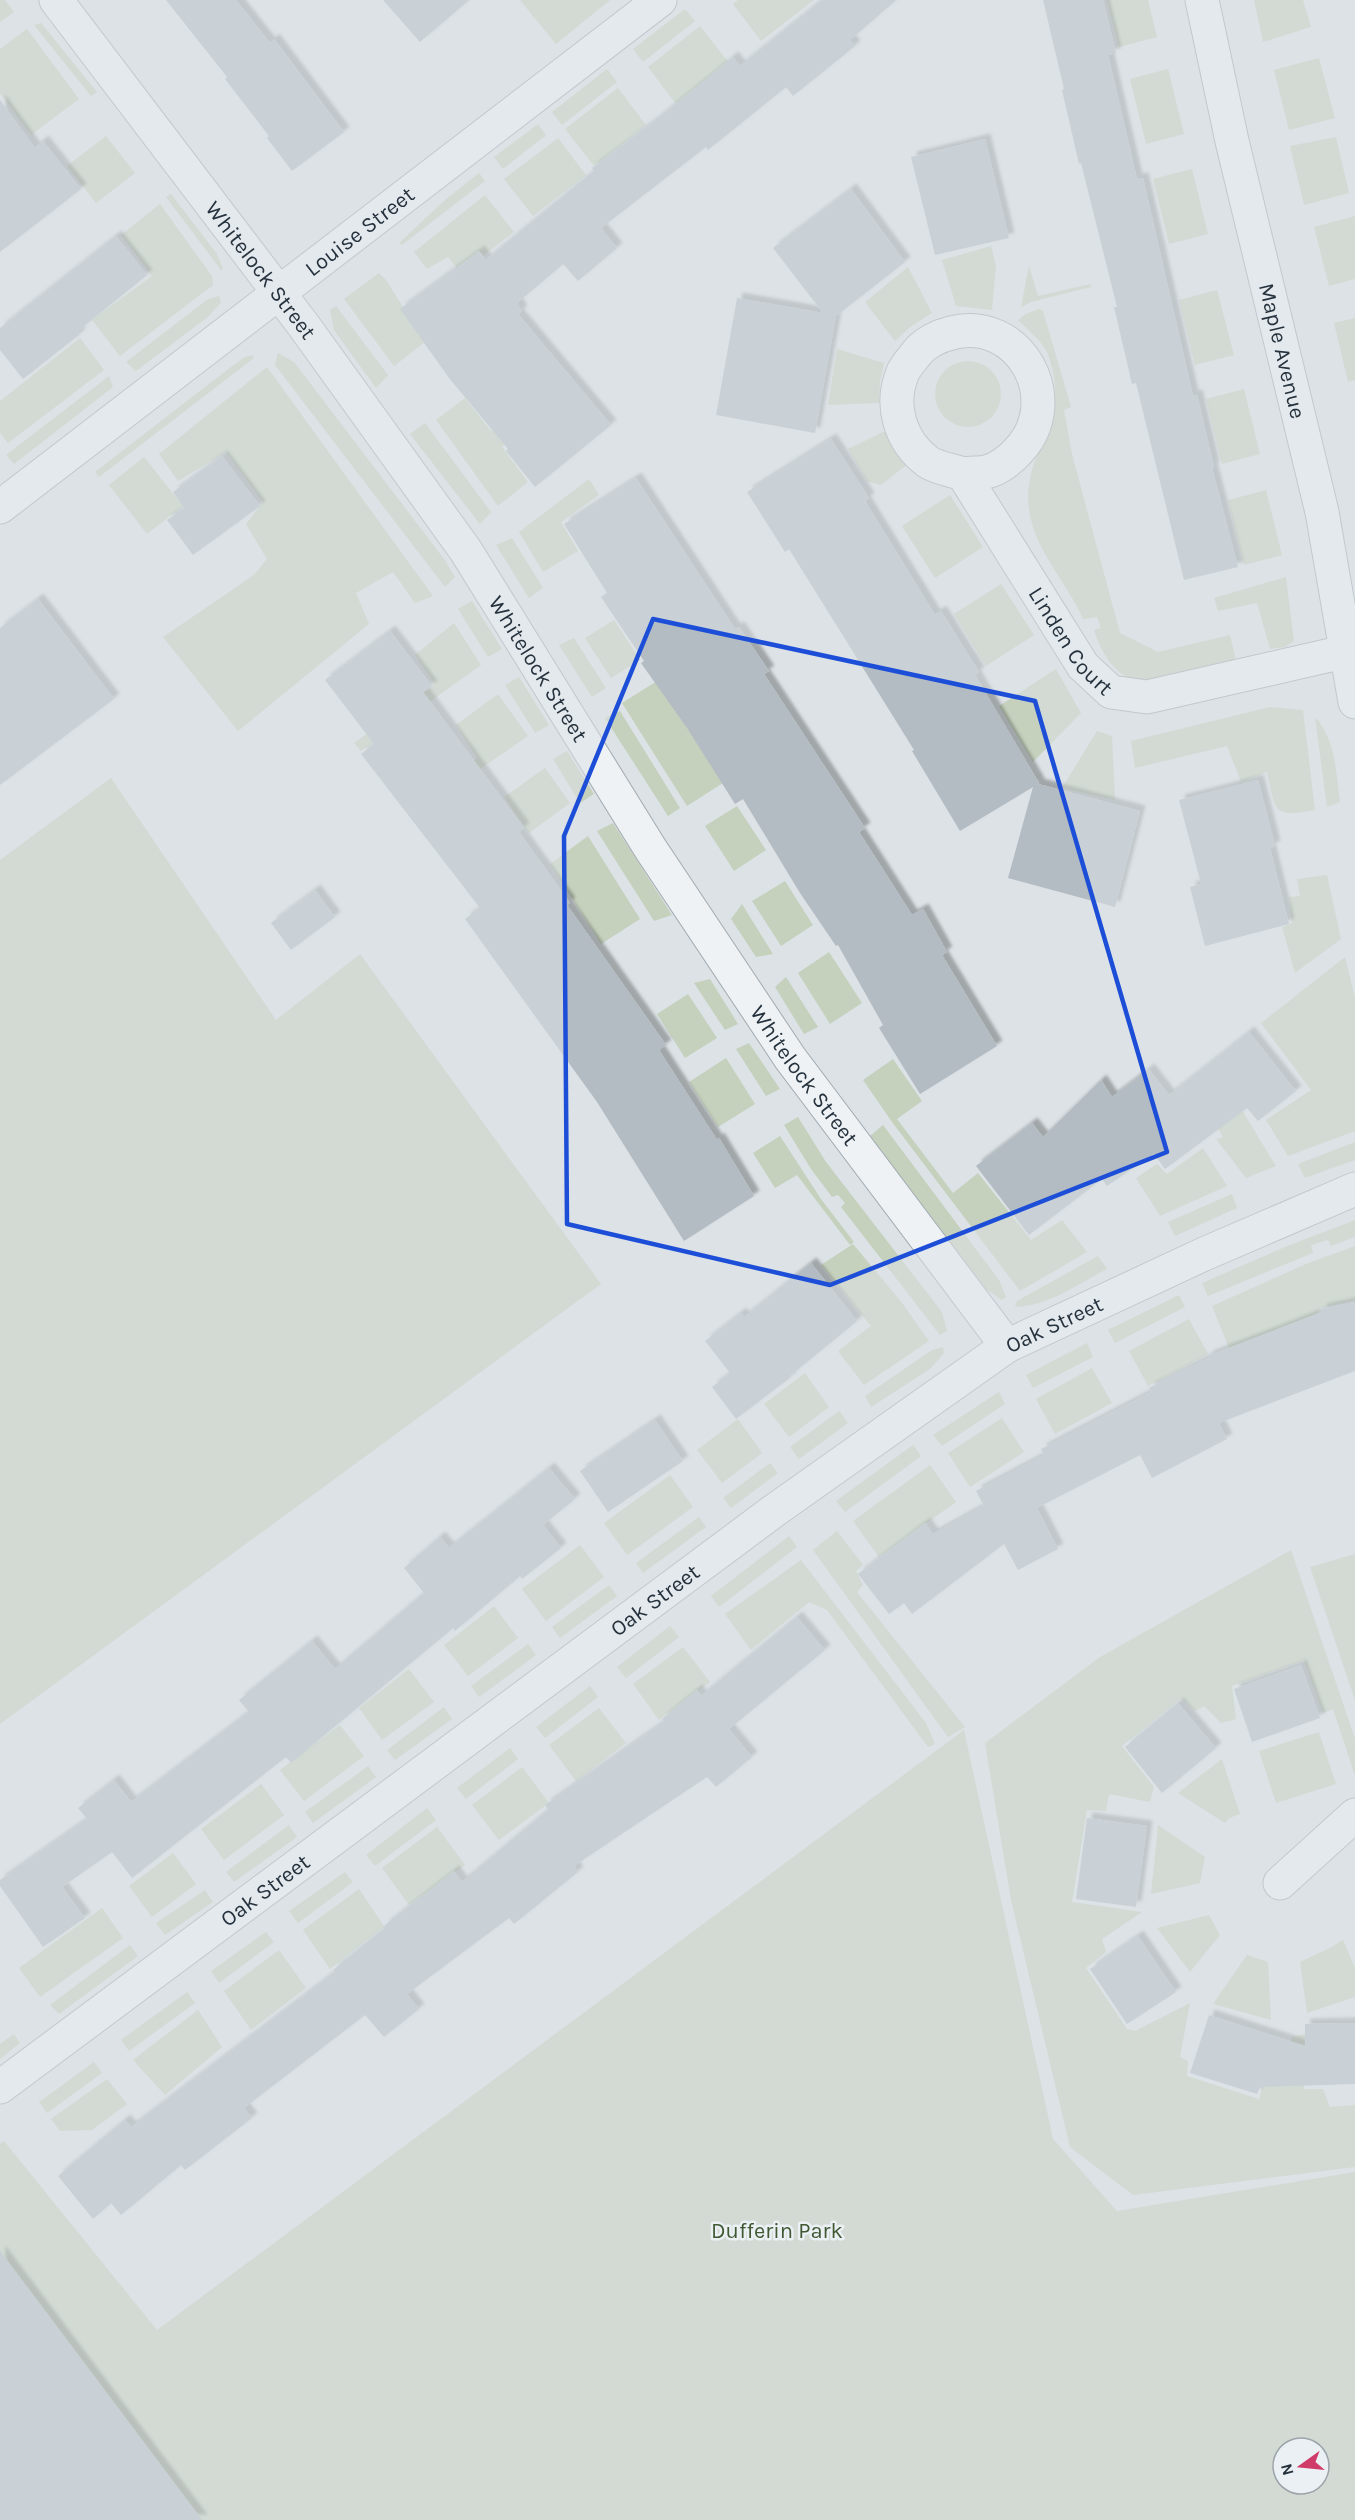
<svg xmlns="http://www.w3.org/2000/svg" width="1355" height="2520" font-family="Karla,sans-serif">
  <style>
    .green { fill: #c5d1bd; fill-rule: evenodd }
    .building { fill: #b3bcc3; filter: url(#shadow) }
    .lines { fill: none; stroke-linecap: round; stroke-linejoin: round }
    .street-casing { stroke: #a1aab0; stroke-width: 35 }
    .street { stroke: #eef2f5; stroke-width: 33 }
    .marked { fill: none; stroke: #1d4ed8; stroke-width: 4.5; stroke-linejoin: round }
    .labels { text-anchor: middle; stroke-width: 5; stroke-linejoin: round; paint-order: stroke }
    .street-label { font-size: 22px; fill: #25323d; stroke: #ebf0f4 }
    .park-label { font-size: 22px; fill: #405933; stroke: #ebf0f4 }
  </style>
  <defs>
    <filter id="shadow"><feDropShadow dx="5.5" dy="-5.5" stdDeviation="1.5" flood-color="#0004"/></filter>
  </defs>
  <rect width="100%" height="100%" fill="#dce2e6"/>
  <g class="green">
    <path d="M0,0H5L14,12L0,22Z"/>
    <path d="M520,0H610L556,44Z"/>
    <path d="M738,0H814L761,41L733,4Z"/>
    <path d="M1107,0H1148L1157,37L1119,47Z"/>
    <path d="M1254,0H1303L1311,27L1263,42Z"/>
    <path d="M685,9L695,21L643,62L633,49Z"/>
    <path d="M41,23L97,92L91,96L34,25Z"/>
    <path d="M700,26L729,63L676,104L648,67Z"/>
    <path d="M27,29L79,99L31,135L0,93V49Z"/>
    <path d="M1319,58L1335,118L1289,130L1274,70Z"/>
    <path d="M607,69L617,82L562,125L552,112Z"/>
    <path d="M1168,69L1184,134L1146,144L1130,79Z"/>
    <path d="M618,88L646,125L594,166L565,129Z"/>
    <path d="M538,124L546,135L503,169L494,157Z"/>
    <path d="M106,136L135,173L96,203L67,166Z"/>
    <path d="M1336,137L1349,193L1304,205L1290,146Z"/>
    <path d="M558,138L586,175L533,216L504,179Z"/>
    <path d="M1192,169L1208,234L1169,244L1153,179Z"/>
    <path d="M479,173L485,181L402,245L399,243L445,200Z"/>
    <path d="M171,194L217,254L223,269L221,270L166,197Z"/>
    <path d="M485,195L514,232L461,273L448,257L427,269L414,252Z"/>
    <path d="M160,204L212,276L213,285L120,356L92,320L152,276L121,235Z"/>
    <path d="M1355,216V279L1329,286L1314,227Z"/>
    <path d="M991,246L996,266L992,310L956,306L942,260Z"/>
    <path d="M1029,266L1038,296L1091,284V287L1031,302L1021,307Z"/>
    <path d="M908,267L932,313L910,327L895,341L865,302Z"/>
    <path d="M379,273L386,280L425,342L394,366L344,299Z"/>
    <path d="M1217,290L1234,355L1195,365L1179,300Z"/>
    <path d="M219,296L221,302L209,316L136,371L126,362L208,299Z"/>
    <path d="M336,306L388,375L376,388L334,330L330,310Z"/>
    <path d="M1039,309L1043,311L1071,407L1064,410L1072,454L1120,633L1158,652L1230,635L1236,661L1142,684C1115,675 1103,657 1094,630L1101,628L1097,617L1083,619C1067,582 1034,550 1029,509C1022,454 1067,425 1052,368C1050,362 1049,355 1046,350C1039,339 1028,330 1018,320L1026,314Z"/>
    <path d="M1355,318V380L1348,382L1334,323Z"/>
    <path d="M80,338L104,370L8,443L0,433V401Z"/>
    <path d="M837,349L884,363L880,382L879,403L828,405Z"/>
    <path d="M278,353L294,362L444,559L455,577L445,587L275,365Z"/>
    <path d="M252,355L254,358L99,477L95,472L227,370L245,357Z"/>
    <circle cx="968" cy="394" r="33"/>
    <path d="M267,367L433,596L415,603L393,572L356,593L369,624L238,731L163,637L254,575L267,559L246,524L263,502L226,452L178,481L159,454Z"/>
    <path d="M109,376L113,387L14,464L6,455Z"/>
    <path d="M562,376L574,395L502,447L528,482L498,506L436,420L465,398L491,431Z"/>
    <path d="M1244,389L1260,454L1222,464L1206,399Z"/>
    <path d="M425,423L491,512L480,524L410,434Z"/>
    <path d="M887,430L910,462L881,485L867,481L848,449Z"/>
    <path d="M144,457L183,506L147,534L109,485Z"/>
    <path d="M589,479L599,495L561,522L578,551L543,572L519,532Z"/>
    <path d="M1266,490L1282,555L1244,565L1228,500Z"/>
    <path d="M950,495L983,547L935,578L902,526Z"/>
    <path d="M512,538L543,588L529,598L496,545Z"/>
    <path d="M1286,577L1294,641L1285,647L1270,649L1257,603L1218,611L1214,598Z"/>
    <path d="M1001,584L1034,635L986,666L954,614Z"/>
    <path d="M472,601L502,649L488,657L458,609Z"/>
    <path d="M614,620L640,660L611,678L585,638Z"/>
    <path d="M454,623L481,665L361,751L354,743L435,684L415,655Z"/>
    <path d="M574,638L606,688L592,697L559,645Z"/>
    <path d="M1056,669L1081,713L1033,762L999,706Z"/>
    <path d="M519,677L549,725L535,733L505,685Z"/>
    <path d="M657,681L688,729L748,691L723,783L687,806L622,703Z"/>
    <path d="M498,694L528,736L427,806L422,800L477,758L456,725Z"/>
    <path d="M1270,707L1303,710L1315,810C1272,818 1276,812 1267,772L1241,782L1227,746L1135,768L1131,741Z"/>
    <path d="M620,711L680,808L668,816L605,718Z"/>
    <path d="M1315,717C1336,740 1336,773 1340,802L1327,807Z"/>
    <path d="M1097,731L1112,736L1115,800L1062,788Z"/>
    <path d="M567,751L594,794L580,803L553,759Z"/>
    <path d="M545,768L570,803L529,833L504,797Z"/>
    <path d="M111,778L276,1020L360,954L601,1284L0,1724V860Z"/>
    <path d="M737,806L766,850L734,871L705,826Z"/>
    <path d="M613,823L672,915L654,921L597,831Z"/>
    <path d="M588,836L640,919L601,944L550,864Z"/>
    <path d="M1327,875L1341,939L1295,973L1282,927L1292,923L1289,897L1300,896L1297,879Z"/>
    <path d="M785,881L813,925L781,946L752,901Z"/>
    <path d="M742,904L773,954L756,957L731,919Z"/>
    <path d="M829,952L862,1003L830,1024L798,973Z"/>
    <path d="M1345,957L1355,998V1131L1288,1156L1266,1120L1311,1090L1261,1023Z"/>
    <path d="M786,977L818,1027L804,1034L775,987Z"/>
    <path d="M710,979L738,1024L725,1030L694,983Z"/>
    <path d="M688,994L717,1038L685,1058L657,1014Z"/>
    <path d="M749,1043L780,1089L766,1096L736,1049Z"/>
    <path d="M726,1058L755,1104L718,1127L689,1082Z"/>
    <path d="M893,1059L922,1101L897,1119L953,1193L978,1173L1031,1240L1062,1220L1087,1252L1020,1291L892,1122L863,1080Z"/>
    <path d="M1200,1071L1237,1102L1276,1166L1246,1178L1216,1139L1223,1137L1218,1128L1233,1119Z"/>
    <path d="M798,1117L826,1162L942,1312L947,1331L940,1335L841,1207L845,1203L838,1195L832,1197L811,1169L784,1125Z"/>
    <path d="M883,1125L999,1280L1006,1297L1002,1300L987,1290L870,1136Z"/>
    <path d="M780,1136L821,1199L854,1242L850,1245L797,1175L775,1188L753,1153Z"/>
    <path d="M1355,1142V1160L1305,1178L1298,1164Z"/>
    <path d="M1203,1148L1227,1186L1160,1216L1136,1178L1157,1164L1167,1174Z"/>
    <path d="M1232,1194L1237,1208L1175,1236L1168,1222Z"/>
    <path d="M1355,1220V1237L1331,1246L1328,1240L1311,1245L1313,1253L1208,1296L1202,1283L1285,1247Z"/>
    <path d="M853,1244L902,1303L929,1341L864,1385L838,1351L871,1326L821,1265Z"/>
    <path d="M1355,1246V1300L1320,1308L1317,1314L1229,1348L1212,1306L1306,1264Z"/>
    <path d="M1098,1256L1107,1269C1078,1284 1049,1306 1015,1307L1017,1301Z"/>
    <path d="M1179,1295L1185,1307L1115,1343L1108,1330Z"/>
    <path d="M1189,1319L1208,1354L1148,1386L1129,1351Z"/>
    <path d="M1087,1343L1093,1357L1033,1388L1026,1375Z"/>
    <path d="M943,1347L944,1353L930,1369L871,1407L865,1396L932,1350Z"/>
    <path d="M1092,1368L1112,1403L1055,1434L1036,1399Z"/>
    <path d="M805,1373L829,1407L789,1437L764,1404Z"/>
    <path d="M999,1392L1005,1404L942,1446L933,1435Z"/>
    <path d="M839,1411L848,1423L799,1459L790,1447Z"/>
    <path d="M1002,1418L1024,1452L970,1487L948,1453Z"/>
    <path d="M738,1419L762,1453L722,1483L697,1450Z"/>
    <path d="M913,1445L921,1456L845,1512L836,1501Z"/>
    <path d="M770,1463L778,1473L731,1508L723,1498Z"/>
    <path d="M930,1465L956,1502L879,1557L853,1521Z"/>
    <path d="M670,1475L693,1507L627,1555L604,1523Z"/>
    <path d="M699,1517L706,1527L643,1573L636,1563Z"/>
    <path d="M837,1531L863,1565L856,1571L863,1585L857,1592L965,1727L948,1737L813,1550Z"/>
    <path d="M789,1536L797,1547L719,1607L711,1596Z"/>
    <path d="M580,1545L604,1577L546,1621L522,1589Z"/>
    <path d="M1291,1550L1355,1739V1776L1333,1709L1323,1713L1304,1660L1232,1686L1236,1719L1221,1723L1204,1706L1195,1711L1181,1698L1122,1746L1154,1787L1150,1802L1109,1794L1106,1811L1087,1810L1072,1902L1142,1912L1102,1939L1106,1952L1086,1968L1127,2029L1135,2031L1190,2003L1180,2057L1188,2061L1187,2076L1259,2099L1266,2073L1276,2074L1292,2037L1305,2034L1304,2089H1323L1330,2107L1355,2105V2167L1133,2195L1070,2147L1011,1900L985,1743L1100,1657Z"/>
    <path d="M1355,1554V1700L1310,1567Z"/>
    <path d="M801,1560L926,1723L935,1744L928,1747L827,1610L809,1602L751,1650L725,1614Z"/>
    <path d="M609,1585L617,1596L560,1638L552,1627Z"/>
    <path d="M494,1606L518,1638L468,1676L444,1645Z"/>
    <path d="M670,1626L679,1637L626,1678L617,1667Z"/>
    <path d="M528,1644L536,1655L479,1697L471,1686Z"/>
    <path d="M683,1647L710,1682L659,1720L633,1684Z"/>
    <path d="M409,1669L434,1702L382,1740L359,1708Z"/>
    <path d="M590,1686L598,1697L545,1738L536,1727Z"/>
    <path d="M444,1707L452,1719L395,1760L387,1750Z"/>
    <path d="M599,1708L626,1743L576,1781L549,1745Z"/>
    <path d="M340,1725L364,1756L304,1801L280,1770Z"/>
    <path d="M964,1730L1053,2139L1117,2211L1355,2172V2520H0V2144L4,2141L157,2330ZM1283,2448H1319V2484H1283Z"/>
    <path d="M1319,1732L1336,1784L1276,1803L1259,1751Z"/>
    <path d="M510,1748L518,1759L466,1799L457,1788Z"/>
    <path d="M1222,1759L1240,1814L1229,1818L1225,1823L1178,1793Z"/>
    <path d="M368,1766L376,1777L313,1823L305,1812Z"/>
    <path d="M522,1767L549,1803L499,1840L472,1805Z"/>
    <path d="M261,1784L284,1815L224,1860L201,1829Z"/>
    <path d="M427,1808L436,1820L375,1866L366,1855Z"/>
    <path d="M289,1825L297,1837L234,1882L226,1872Z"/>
    <path d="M1158,1825L1205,1857L1200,1883L1151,1894Z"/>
    <path d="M437,1827L465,1865L409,1905L382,1868Z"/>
    <path d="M173,1853L196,1884L152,1917L129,1886Z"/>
    <path d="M345,1872L353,1882L298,1923L289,1911Z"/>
    <path d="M359,1889L384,1926L330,1969L303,1930Z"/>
    <path d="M205,1890L213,1902L165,1935L156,1923Z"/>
    <path d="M102,1908L123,1938L40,1997L19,1968Z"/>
    <path d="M1209,1915L1220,1935L1190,1972L1157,1928Z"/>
    <path d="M266,1932L274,1942L219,1983L211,1971Z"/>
    <path d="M1343,1940L1355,1968V1997L1307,2013L1300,1962L1330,1948Z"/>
    <path d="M130,1945L138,1956L59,2014L50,2005Z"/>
    <path d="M279,1950L306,1988L251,2030L224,1991Z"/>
    <path d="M1247,1955L1268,1962L1271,2020L1213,2004Z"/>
    <path d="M187,1992L195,2003L129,2051L121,2040Z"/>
    <path d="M198,2010L222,2047L165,2095L133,2060Z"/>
    <path d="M14,2034L20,2043L0,2059V2044Z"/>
    <path d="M94,2062L102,2073L47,2113L39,2102Z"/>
    <path d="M107,2079L127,2104L92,2130L60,2131L51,2119Z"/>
  </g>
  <g class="building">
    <path d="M166,0H236L270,43L274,39L344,132L292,171L267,138L269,136L225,79L227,77Z"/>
    <path d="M383,0H469L420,42Z"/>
    <path d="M822,0H896L850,40L855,46L793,96L786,87L708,150L706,147L601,228L617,248L578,281L563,264L517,303L522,311L518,314L611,425L535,487L506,451L508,449L449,378L400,309L479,251L486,260L594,171L592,168L652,123L733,57L740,66Z"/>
    <path d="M1043,0H1103L1116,53L1108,55L1137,179L1143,178L1193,396L1197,395L1214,467L1212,468L1238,567L1184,580L1136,383L1132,384L1114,307H1117L1081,163L1079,164L1062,90L1064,89Z"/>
    <path d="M0,100L35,148L43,141L81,189L0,252Z"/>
    <path d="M985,139L1009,238L935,255L911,157Z"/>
    <path d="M851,189L905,262L836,316L815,433L716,415L737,298L823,313L773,248Z"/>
    <path d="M116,236L147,275L78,331L80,334L23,379L0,350V328Z"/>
    <path d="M831,439L869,498L865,501L935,615L941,611L979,672L975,675L1039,783L1038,784L1140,811L1115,907L1008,878L1033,787L960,831L912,751L914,750L789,549L785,552L747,492Z"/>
    <path d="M222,456L260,506L193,555L167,520L184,508L173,492Z"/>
    <path d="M636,478L735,629L739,627L769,671L764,674L865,828L859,832L912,915L923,909L947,952L942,955L997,1046L920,1094L879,1028L883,1025L838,945L836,946L800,893L743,799L735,804L687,728L641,663L644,661L601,597L607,593L564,524Z"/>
    <path d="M38,599L114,699L0,785V628Z"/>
    <path d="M390,631L432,686L423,692L524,828L519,832L570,903L567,905L666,1045L659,1050L717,1140L719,1138L754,1196L684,1241L597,1102L465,919L480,908L361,754L374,744L325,680Z"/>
    <path d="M1258,780L1275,846L1270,848L1289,924L1205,946L1190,887L1201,884L1179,800Z"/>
    <path d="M315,890L335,917L291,950L271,923Z"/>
    <path d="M1249,1032L1296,1091L1258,1121L1247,1108L1165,1169L1154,1154L1107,1186L1102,1179L1029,1235L976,1166L1032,1123L1043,1137L1101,1080L1112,1097L1149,1069L1169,1095Z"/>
    <path d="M811,1263L857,1321L790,1376L791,1377L736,1419L712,1387L730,1373L705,1341L741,1313L744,1317Z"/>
    <path d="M1355,1302V1371L1219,1423L1227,1439L1152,1478L1140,1455L1037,1508L1058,1549L1018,1570L1004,1544L912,1614L904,1603L889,1614L858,1574L925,1523L933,1534L984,1506L976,1491L1044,1455L1041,1449L1151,1392L1149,1388L1208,1358V1356L1322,1312L1321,1309Z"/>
    <path d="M655,1420L683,1461L608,1512L580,1471Z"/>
    <path d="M549,1468L575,1499L543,1525L561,1548L522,1579L520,1576L455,1631L453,1628L291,1763L286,1757L132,1878L112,1852L62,1887L85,1918L43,1947L0,1886V1880L87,1819L78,1808L114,1780L131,1802L249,1712L239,1700L312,1641L335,1669L424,1593L404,1568L440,1537L449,1548Z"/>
    <path d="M797,1617L825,1650L729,1729L752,1757L716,1787L707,1777L574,1866L578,1872L514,1924L509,1918L407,1994L419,2009L384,2037L365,2015L244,2108L252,2118L185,2170L181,2165L121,2215L111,2203L93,2219L58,2176L125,2120L131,2127L335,1972L333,1970L385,1928L384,1926L454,1871L462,1882L548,1810L545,1805L664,1722L662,1719L697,1690L701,1696Z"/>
    <path d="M1301,1665L1320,1718L1252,1742L1234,1689Z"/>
    <path d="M1178,1703L1216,1748L1162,1793L1125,1747Z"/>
    <path d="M1087,1818L1147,1826L1136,1907L1076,1899Z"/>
    <path d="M1138,1936L1176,1992L1127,2024L1090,1969Z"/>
    <path d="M1209,2015L1305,2046V2024L1355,2023V2084L1260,2087L1257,2094L1190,2073Z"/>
    <path d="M0,2251L202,2520H0Z"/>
  </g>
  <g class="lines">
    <defs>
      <g id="street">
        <path id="s1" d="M56,0L304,326L466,551L650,848L790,1058L1007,1346"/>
        <path id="s2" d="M1202,0L1232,141L1322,512L1355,702"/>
        <path id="s3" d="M963,474C970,473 978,473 986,472C999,469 1011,459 1019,450C1066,399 1019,315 951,333C939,336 924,343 916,354C912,359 906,366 903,372C889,405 900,441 928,462C937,468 952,470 963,474L1083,666L1111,692L1147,697L1348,651"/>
        <path id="s4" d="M0,507L660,0"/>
        <path d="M1280,1883L1355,1815"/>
        <path id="s5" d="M0,2087L775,1510L1007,1346L1204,1254L1355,1189"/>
      </g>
    </defs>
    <use href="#street" class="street-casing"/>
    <use href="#street" class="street"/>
  </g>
  <path d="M0 0H1355V2520H0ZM653,619L1035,701L1167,1152L830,1285L567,1224L564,836Z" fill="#dce2e6" fill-opacity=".55" fill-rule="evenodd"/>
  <path class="marked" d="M653,619L1035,701L1167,1152L830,1285L567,1224L564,836Z"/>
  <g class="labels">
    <g class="street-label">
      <text dy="8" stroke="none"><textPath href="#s4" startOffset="453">Louise Street</textPath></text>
      <text dy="8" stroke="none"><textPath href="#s1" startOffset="339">Whitelock Street</textPath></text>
      <text dy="8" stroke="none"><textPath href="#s2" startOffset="360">Maple Avenue</textPath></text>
      <text dy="8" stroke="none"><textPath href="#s3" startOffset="645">Linden Court</textPath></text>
      <text dy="8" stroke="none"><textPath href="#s1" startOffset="825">Whitelock Street</textPath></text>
      <text dy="8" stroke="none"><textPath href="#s1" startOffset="1311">Whitelock Street</textPath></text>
      <text dy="8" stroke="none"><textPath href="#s5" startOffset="1302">Oak Street</textPath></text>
      <text dy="8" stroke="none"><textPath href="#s5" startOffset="816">Oak Street</textPath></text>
      <text dy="8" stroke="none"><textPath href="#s5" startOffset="330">Oak Street</textPath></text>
    </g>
    <g class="park-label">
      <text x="777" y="2238">Dufferin Park</text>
    </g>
  </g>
  <g transform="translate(1301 2466) rotate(255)"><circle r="28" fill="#ebf0f4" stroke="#9ca4ab" stroke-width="1.5"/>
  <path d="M0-4.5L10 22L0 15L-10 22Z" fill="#d03c6a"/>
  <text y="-9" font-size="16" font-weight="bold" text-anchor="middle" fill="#25323d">N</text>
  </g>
</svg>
